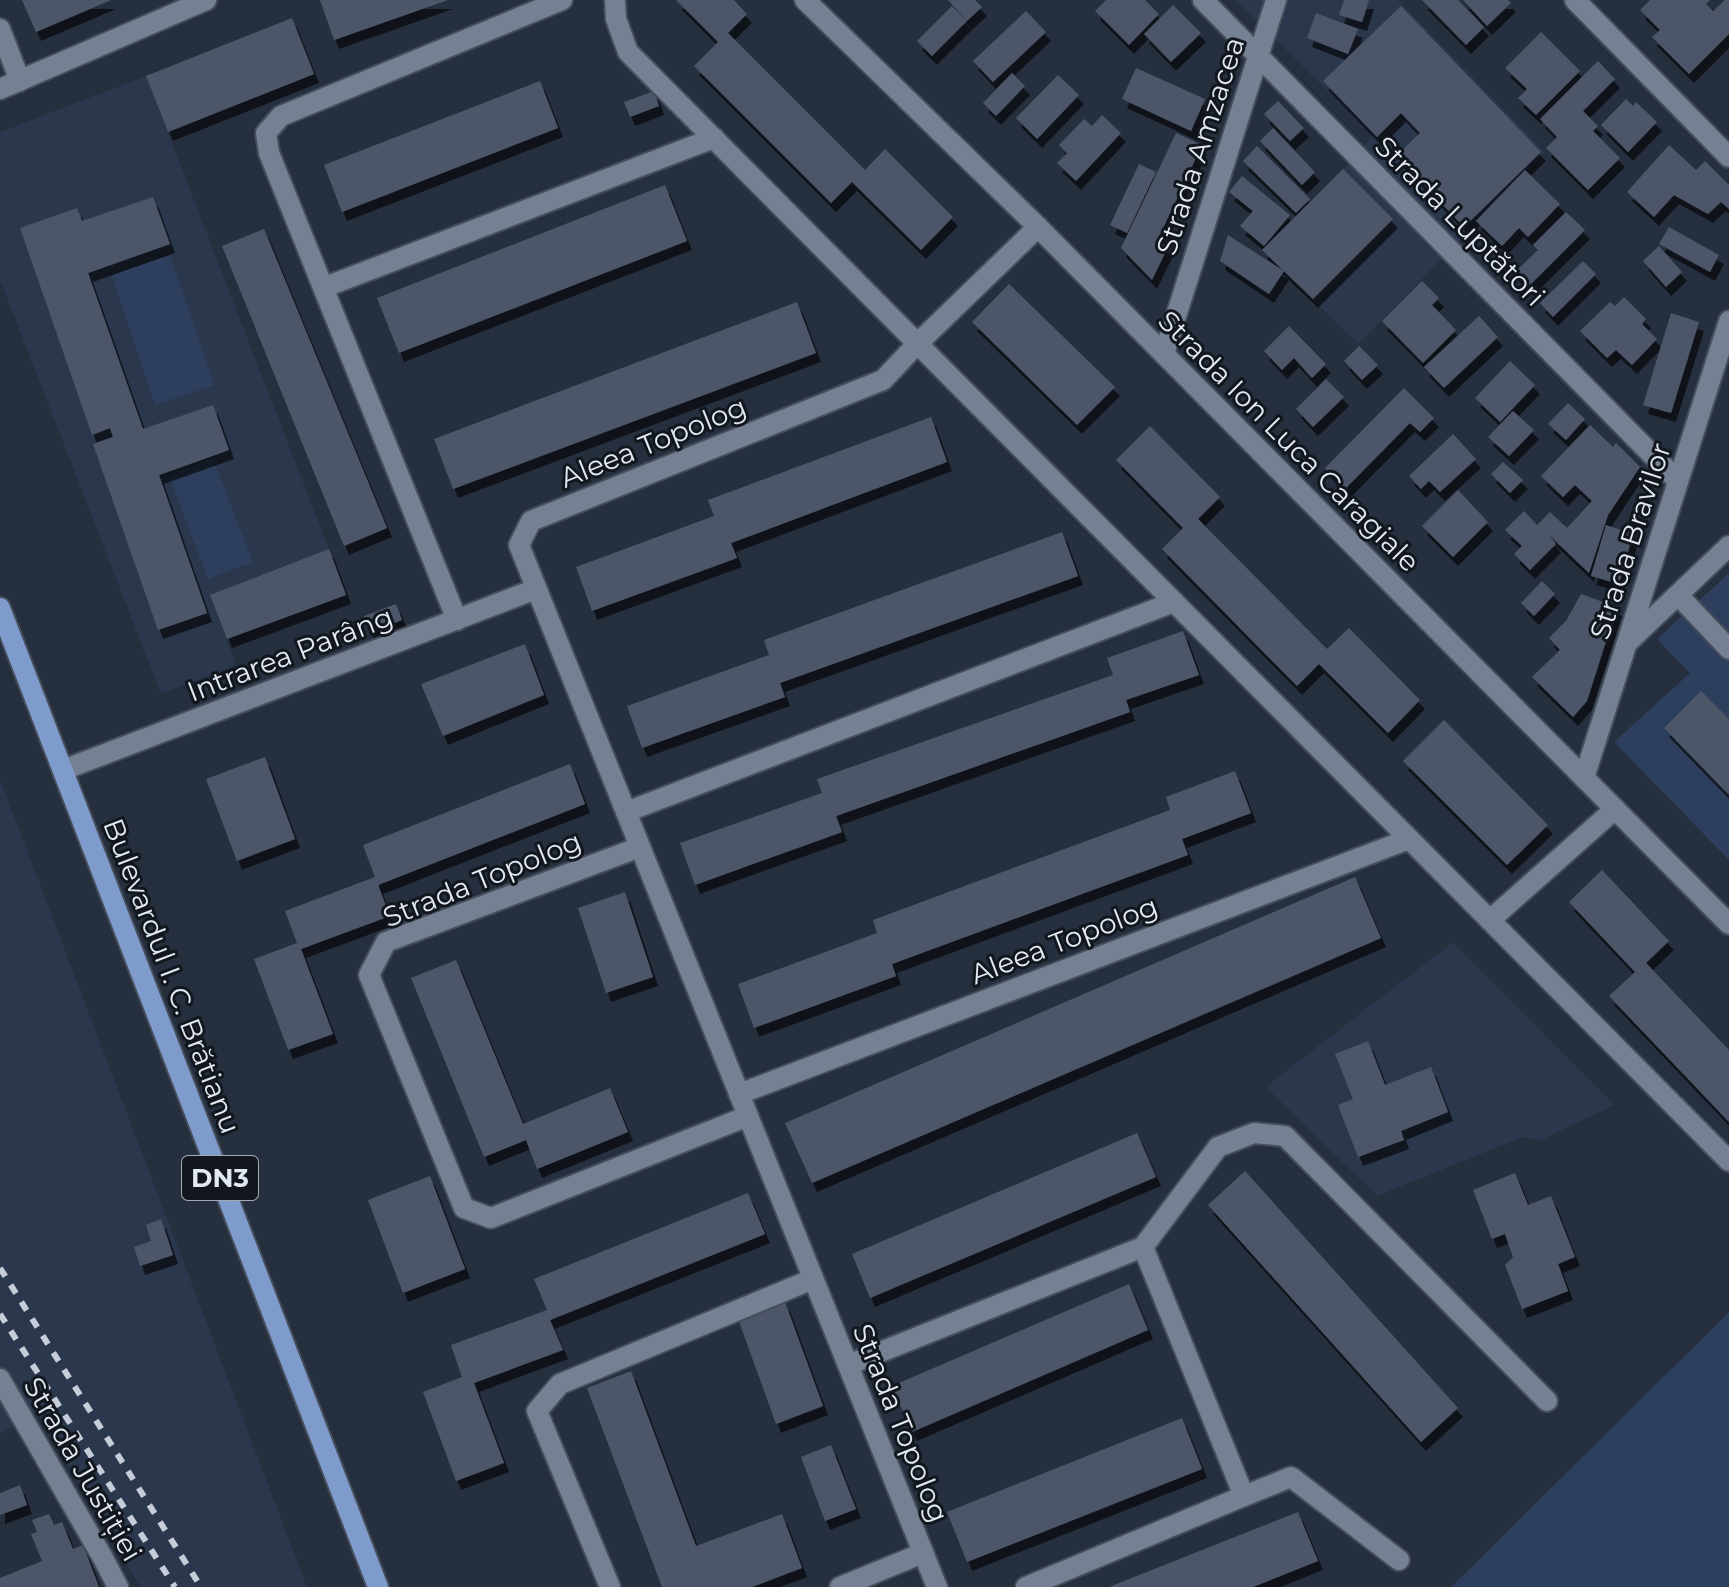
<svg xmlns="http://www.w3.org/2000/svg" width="1729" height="1587" font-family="Montserrat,sans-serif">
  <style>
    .built { fill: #2a374c }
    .green { fill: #2e3f5d }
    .building { fill: #4d5769; filter: url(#shadow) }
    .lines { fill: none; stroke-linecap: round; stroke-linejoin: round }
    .minor-casing { stroke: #454d5b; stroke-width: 24 }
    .tertiary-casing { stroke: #454d5b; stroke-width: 24 }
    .primary-casing { stroke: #454d5b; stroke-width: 24 }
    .minor { stroke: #758093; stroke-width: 20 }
    .tertiary { stroke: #758093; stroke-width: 20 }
    .primary { stroke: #7f9bcb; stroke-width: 20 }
    .rail { stroke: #c6cdd8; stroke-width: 6; stroke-dasharray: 10 10; stroke-linecap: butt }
    .labels { text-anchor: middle; stroke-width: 6; stroke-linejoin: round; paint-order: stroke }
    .shield { fill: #12171e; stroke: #a4aab4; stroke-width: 2 }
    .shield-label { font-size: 26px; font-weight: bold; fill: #e3e9f4 }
    .street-label { font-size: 28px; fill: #e3e9f4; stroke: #12171e }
  </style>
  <defs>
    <filter id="shadow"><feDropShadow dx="5" dy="9" stdDeviation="0" flood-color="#0009"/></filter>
  </defs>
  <rect width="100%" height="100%" fill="#252f3e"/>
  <g class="built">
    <path d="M1236,0H1398L1545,152L1359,344L1262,250L1343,169L1373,136Z"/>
    <path d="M146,76L329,549L210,595L236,665L161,694L0,280V132Z"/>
    <path d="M0,779L307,1587H140L37,1412L0,1434Z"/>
    <path d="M1453,942L1615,1105L1541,1140L1523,1137L1377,1196L1267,1088L1273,1081Z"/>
  </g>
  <g class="green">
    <path d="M170,255L214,385L155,405L111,275Z"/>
    <path d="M213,459L253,562L208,579L169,476Z"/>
    <path d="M1729,573V719L1701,692L1664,728L1729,795V860L1614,742L1690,673L1657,639Z"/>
    <path d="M1729,1312V1587H1451Z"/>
  </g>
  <g class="building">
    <path d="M22,0H111L36,32Z"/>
    <path d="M320,0H448L334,40Z"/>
    <path d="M676,0H734L747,14L728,33L865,170L885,149L953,217L921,250L852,182L831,203L694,66L718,42Z"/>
    <path d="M948,0H975L982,7L967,21Z"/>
    <path d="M1106,0H1145L1159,14L1129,45L1095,11Z"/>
    <path d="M1344,0H1369L1362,22L1339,15Z"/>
    <path d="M1422,0H1458L1484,27L1466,45Z"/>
    <path d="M1463,0H1508L1511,3L1487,26Z"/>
    <path d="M1650,0H1710L1706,4L1713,11L1725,0H1729V34L1689,74L1652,37L1660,30L1640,10Z"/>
    <path d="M1173,5L1201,33L1171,62L1144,34Z"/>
    <path d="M952,6L967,21L932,56L917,41Z"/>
    <path d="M1401,6L1541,152L1464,227L1396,156L1420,133L1401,113L1377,137L1323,81Z"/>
    <path d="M1026,11L1046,32L993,82L973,61Z"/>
    <path d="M1316,13L1358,29L1348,54L1307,38Z"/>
    <path d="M292,18L314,74L168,132L146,76Z"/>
    <path d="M1541,32L1580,71L1536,115L1518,98L1527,89L1505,68Z"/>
    <path d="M1598,61L1615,79L1583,111L1598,126L1593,131L1620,158L1588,190L1546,148L1557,137L1540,119Z"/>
    <path d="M1136,68L1205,99L1191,131L1122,99Z"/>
    <path d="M1012,73L1025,86L996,116L983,103Z"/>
    <path d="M1058,75L1079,95L1037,139L1016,118Z"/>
    <path d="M540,81L558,128L342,212L324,165Z"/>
    <path d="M654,91L659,106L630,117L624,102Z"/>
    <path d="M1626,99L1633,106L1636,102L1657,122L1628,152L1601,125Z"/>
    <path d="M1278,101L1304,128L1290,141L1264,114Z"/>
    <path d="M1102,115L1121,133L1076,181L1057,163L1067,153L1059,145L1084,119L1092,126Z"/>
    <path d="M1273,128L1315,172L1302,185L1260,141Z"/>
    <path d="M1176,133L1202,145L1157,241L1168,247L1152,280L1121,248Z"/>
    <path d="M1669,145L1696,170L1705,161L1729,185V209L1721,202L1708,214L1674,195L1654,217L1627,192Z"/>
    <path d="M1257,146L1310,199L1296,213L1243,161Z"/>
    <path d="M1139,164L1156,172L1127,233L1110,225Z"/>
    <path d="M1343,169L1393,219L1313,299L1262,250Z"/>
    <path d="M1525,170L1560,204L1528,237L1519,228L1502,246L1476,221Z"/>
    <path d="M1242,176L1290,215L1264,246L1240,226L1253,211L1229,192Z"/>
    <path d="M665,185L687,241L399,353L377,298Z"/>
    <path d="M153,197L170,244L88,273L143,429L213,405L229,450L159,475L207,613L158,630L93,444L113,437L110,428L92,435L20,228L77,208L82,221Z"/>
    <path d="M1566,212L1585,230L1528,287L1514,273L1538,250L1533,245Z"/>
    <path d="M1669,227L1719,255L1710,272L1659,244Z"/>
    <path d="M264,229L387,528L344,546L222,246Z"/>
    <path d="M1228,235L1284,271L1269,294L1220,261Z"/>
    <path d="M1659,246L1682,272L1666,287L1643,261Z"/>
    <path d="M1583,261L1596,274L1553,317L1540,303Z"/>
    <path d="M1422,281L1439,298L1432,305L1456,330L1423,363L1382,321Z"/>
    <path d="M1009,284L1115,387L1077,425L972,322Z"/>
    <path d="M1624,297L1646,319L1642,324L1657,339L1632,365L1616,350L1607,358L1580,331L1610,302L1615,306Z"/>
    <path d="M797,302L816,353L453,489L434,439Z"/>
    <path d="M1671,313L1699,322L1671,413L1643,405Z"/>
    <path d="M1479,316L1498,337L1444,388L1424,367Z"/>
    <path d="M1289,326L1326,364L1312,378L1294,358L1282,370L1264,351Z"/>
    <path d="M1359,346L1378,365L1362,380L1344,361Z"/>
    <path d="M1510,361L1535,385L1500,422L1475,398Z"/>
    <path d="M1326,379L1344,397L1313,427L1296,409Z"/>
    <path d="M1404,388L1434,418L1420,432L1410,423L1345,489L1325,468Z"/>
    <path d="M1568,403L1585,419L1566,440L1548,424Z"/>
    <path d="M1513,411L1534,430L1509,456L1488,437Z"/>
    <path d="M931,417L947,462L731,543L737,558L592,611L576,567L714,516L708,500Z"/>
    <path d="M1590,425L1613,447L1616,443L1640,467L1608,515L1589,573L1549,535L1556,544L1530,570L1514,554L1522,546L1505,530L1524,511L1537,525L1550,512L1567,528L1592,501L1575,485L1563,497L1541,476Z"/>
    <path d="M1150,426L1220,497L1198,519L1327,649L1349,628L1420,700L1388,733L1319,664L1297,686L1162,549L1183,528L1116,460Z"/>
    <path d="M1453,434L1476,459L1440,492L1429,481L1421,489L1409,476Z"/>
    <path d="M1503,462L1523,480L1510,493L1491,474Z"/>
    <path d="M1458,490L1488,522L1453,557L1422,526Z"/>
    <path d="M1606,525L1633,534L1619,584L1591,576Z"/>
    <path d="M1062,532L1078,576L780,683L785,697L642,748L627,706L769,655L764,640Z"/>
    <path d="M329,549L346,595L227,639L210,595Z"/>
    <path d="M1542,581L1555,594L1534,616L1521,603Z"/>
    <path d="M1581,594L1617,607L1587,701L1573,717L1532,677L1560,650L1549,638L1566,621Z"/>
    <path d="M396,604L402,620L370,632L364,616Z"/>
    <path d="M1183,631L1199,675L1126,700L1130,712L836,816L842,832L695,885L680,843L822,793L817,779L1113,675L1107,658Z"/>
    <path d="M525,644L544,695L443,736L421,684Z"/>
    <path d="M1701,691L1729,719V795L1664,728Z"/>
    <path d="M1444,720L1548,825L1507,865L1403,761Z"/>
    <path d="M265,757L295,839L237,861L206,779Z"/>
    <path d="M570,764L585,804L378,885L390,916L301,949L333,1034L288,1050L254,959L297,943L285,911L375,877L363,845Z"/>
    <path d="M1235,771L1251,813L1182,839L1188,855L892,964L896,976L754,1028L738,984L877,933L873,920L1170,810L1166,797Z"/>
    <path d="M1602,870L1669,941L1646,963L1729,1050V1122L1609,996L1635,972L1569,902Z"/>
    <path d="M1355,877L1381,938L812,1183L785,1123Z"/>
    <path d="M625,892L653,977L606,993L578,908Z"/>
    <path d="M456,960L523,1124L610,1088L628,1132L537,1169L526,1140L484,1157L411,978Z"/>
    <path d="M1368,1041L1385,1085L1431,1067L1448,1112L1401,1131L1404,1140L1358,1157L1338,1105L1353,1099L1335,1054Z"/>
    <path d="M1137,1133L1156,1177L870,1298L852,1254Z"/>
    <path d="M1245,1171L1458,1408L1421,1442L1208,1205Z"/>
    <path d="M1515,1173L1528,1205L1551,1196L1575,1257L1558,1264L1568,1291L1522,1309L1505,1265L1513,1257L1505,1234L1492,1239L1473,1190Z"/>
    <path d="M430,1176L465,1269L403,1293L368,1200Z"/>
    <path d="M748,1193L765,1234L550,1320L563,1350L474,1383L504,1463L456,1481L423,1392L462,1377L451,1345L547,1310L534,1279Z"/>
    <path d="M161,1219L173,1255L140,1266L134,1247L151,1241L146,1225Z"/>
    <path d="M1129,1284L1148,1330L912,1432L892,1386Z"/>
    <path d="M785,1302L823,1406L776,1424L738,1319Z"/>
    <path d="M631,1371L696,1546L782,1514L802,1568L752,1587H662L587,1388Z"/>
    <path d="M1182,1418L1202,1469L967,1562L947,1512Z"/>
    <path d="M831,1445L856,1509L825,1521L801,1457Z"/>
    <path d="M20,1485L27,1505L0,1515V1493Z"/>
    <path d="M1298,1512L1318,1561L1253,1587H1109Z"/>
    <path d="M49,1514L54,1525L62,1522L73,1549L83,1545L99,1587H0V1578L42,1561L31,1534L37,1532L32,1520Z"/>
  </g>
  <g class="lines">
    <defs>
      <g id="minor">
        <path d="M615,0L616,19L628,52L1729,1161"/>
        <path d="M1203,0L1678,481"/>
        <path d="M1575,0L1729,157"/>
        <path d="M0,29L20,81"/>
        <path d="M325,287L714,138"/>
        <path d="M1164,354L1276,0"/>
        <path d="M1678,595L1729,649"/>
        <path d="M457,620L269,153L266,133L281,116L562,0"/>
        <path d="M1628,642L1729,546"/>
        <path d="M63,770L536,589"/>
        <path d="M1584,778L1729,321"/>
        <path d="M626,812L1174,602"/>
        <path d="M640,847L386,942L369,975L464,1208L491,1218L748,1116"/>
        <path d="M1490,920L1615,809"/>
        <path d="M739,1094L1409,839"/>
        <path d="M848,1365L1143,1247L1218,1147L1254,1133L1285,1136L1547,1401"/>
        <path d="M0,1379L103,1558L118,1587"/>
        <path d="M1244,1496L1291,1477L1399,1560"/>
        <path d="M610,1587L537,1411L560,1384L813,1279"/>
        <path d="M840,1587L923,1553"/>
        <path d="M937,1587L519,545L531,521L883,380L917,344L1038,227"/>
        <path d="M1026,1587L1244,1496L1143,1247"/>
      </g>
      <g id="tertiary">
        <path d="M805,0L1038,227L1729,924"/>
        <path d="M0,89L206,0"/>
      </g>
      <path id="primary" d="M0,608L378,1587"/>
    </defs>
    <use href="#minor" class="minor-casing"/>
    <use href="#tertiary" class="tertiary-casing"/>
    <use href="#primary" class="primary-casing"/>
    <use href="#minor" class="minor"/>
    <use href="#tertiary" class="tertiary"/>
    <use href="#primary" class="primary"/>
    <g class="rail">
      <path d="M0,1268L201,1587"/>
      <path d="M0,1314L175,1587"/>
    </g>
  </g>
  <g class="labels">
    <rect class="shield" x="182" y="1156" width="76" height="44" rx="6"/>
    <g class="shield-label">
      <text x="220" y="1187">DN3</text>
    </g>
    <g class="street-label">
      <text transform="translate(1200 146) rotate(-72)" y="10">Strada Amzacea</text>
      <text transform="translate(1460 221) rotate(45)" y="10">Strada Luptători</text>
      <text transform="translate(1289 441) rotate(45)" y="10">Strada Ion Luca Caragiale</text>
      <text transform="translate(653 442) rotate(-22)" y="10">Aleea Topolog</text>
      <text transform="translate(1630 541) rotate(-72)" y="10">Strada Bravilor</text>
      <text transform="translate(290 654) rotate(-21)" y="10">Intrarea Parâng</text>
      <text transform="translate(482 879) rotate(-22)" y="10">Strada Topolog</text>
      <text transform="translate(1064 940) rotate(-21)" y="10">Aleea Topolog</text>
      <text transform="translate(172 976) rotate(69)" y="10">Bulevardul I. C. Brătianu</text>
      <text transform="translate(901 1423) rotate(68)" y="10">Strada Topolog</text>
      <text transform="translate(83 1469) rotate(60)" y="10">Strada Justiției</text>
    </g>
  </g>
</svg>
